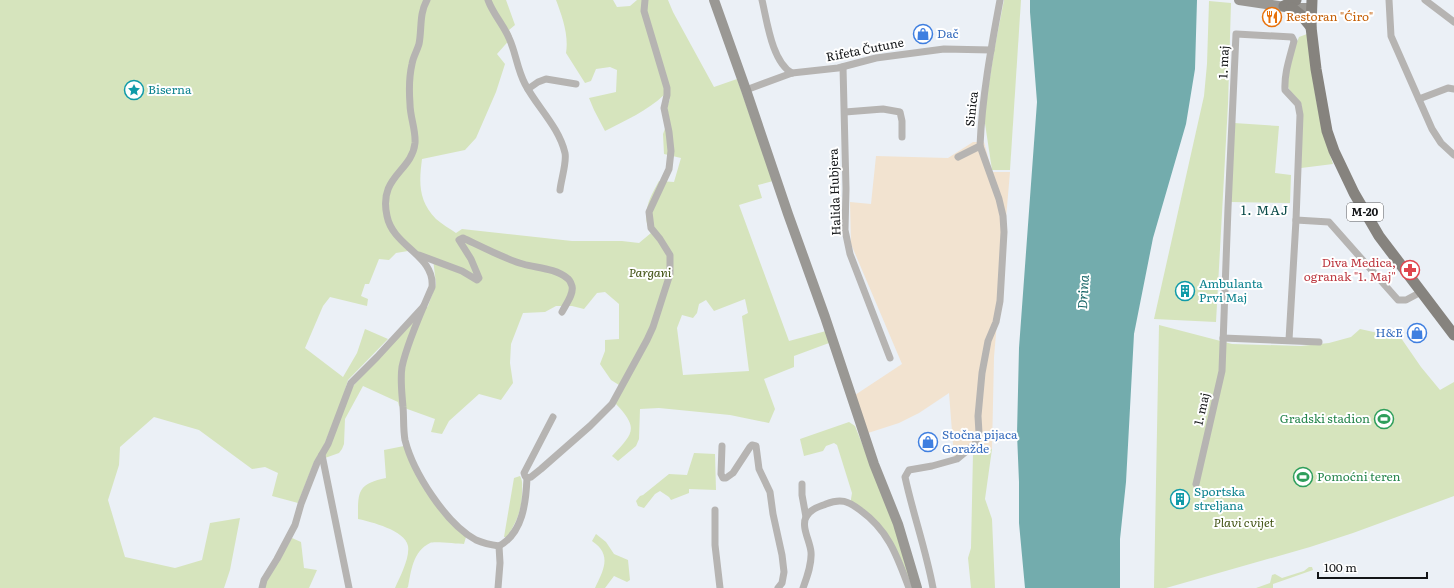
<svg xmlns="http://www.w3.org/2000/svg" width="1454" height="588" font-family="Literata,serif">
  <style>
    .industrial { fill: #f2e3d0 }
    .green { fill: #d6e4bd; fill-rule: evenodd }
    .water { fill: #73acad }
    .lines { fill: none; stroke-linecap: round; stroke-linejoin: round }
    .street { stroke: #b6b4b2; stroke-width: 7 }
    .secondary { stroke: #9a9894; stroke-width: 10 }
    .primary { stroke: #86837e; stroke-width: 11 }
    .labels { text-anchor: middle; stroke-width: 4; stroke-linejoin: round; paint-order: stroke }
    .shield { fill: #fff; stroke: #5a5b5d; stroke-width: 1 }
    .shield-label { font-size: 11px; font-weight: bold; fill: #131517 }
    .food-label { font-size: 12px; fill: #c56008; stroke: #fff; text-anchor: start }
    .shop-label { font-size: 12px; fill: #366cbe; stroke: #fff; text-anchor: start }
    .street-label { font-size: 12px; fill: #131517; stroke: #fff }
    .culture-label { font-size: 12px; fill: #0d838f; stroke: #fff; text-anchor: start }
    .health-label { font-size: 12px; fill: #be3a42; stroke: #fff; text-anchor: end }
    .park-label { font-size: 12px; font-style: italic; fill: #415213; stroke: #fff }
    .leisure-label { font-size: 12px; fill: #27864d; stroke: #fff; text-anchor: end }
    .neighbourhood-label { font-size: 13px; letter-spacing: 1px; fill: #0b4b49; stroke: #fff }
    .water-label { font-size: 13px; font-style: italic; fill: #0c5e60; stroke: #fff }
  </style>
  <rect width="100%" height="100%" fill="#ebf0f6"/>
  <path class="industrial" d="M973,142H984L992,172H1010L994,357L992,449L954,457L949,393L919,413L899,423L868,433L855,395L902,364L851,244L850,202L871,204L876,156L948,158Z"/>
  <g class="green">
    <path d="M0,0H506L515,25L509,30L512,37L497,54L505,64L496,92L476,138L465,150L422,159C419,182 418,201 436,219C442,224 450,229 456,233L462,229L572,241H622L639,243L651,233C640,215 650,197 659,181L674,182L681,158L664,154L663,134L669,118L667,107L670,99L664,95C647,111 626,120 605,131L594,110L589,98L616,92L617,70L610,67L596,69L591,81L585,83L566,53C569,35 562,16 556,0H613L617,7L630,6L637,0H668L673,12L714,87L737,79L773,181L758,185L762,198L739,205L789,341L826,331L829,343L794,356V367L764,379L775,409L769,423L730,415L659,408L640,409L639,439L636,446L618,461L612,456C634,433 639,428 615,403L619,385L611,380L600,364L605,351V340L619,339V304L605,292L597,293L584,309L572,306H556L545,312L523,313L511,344L510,363L513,383L501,400L479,394L449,421L442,434L431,432L435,419L399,406L398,402L363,386L345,419L344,444L342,449L339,453L325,458V454L353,386L428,306L436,284L433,259L408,251L396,253L389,260L379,259L369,284H365L361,296L368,299L367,306L330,297L323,306L305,348L343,377L357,353L365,329L388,339L348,380L341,403L324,445L314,462L298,503L272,496L278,473L265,467L252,469L199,430L154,417L120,447L119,465L108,500L125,557L175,568L202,560L210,523L240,518L230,570L224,588H0ZM745,299L748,313L742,316L749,371L683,375L677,328L682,315L693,318L697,313L699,304L706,300L714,311Z"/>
    <path d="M1004,0H1021L1010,170H992L984,117L994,51Z"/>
    <path d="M1209,1L1231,3L1228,104L1216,322L1154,319L1204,96L1207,64Z"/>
    <path d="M1307,34C1312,78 1318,122 1333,164L1301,168L1302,106C1299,99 1293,95 1289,89C1283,77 1294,49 1299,37Z"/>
    <path d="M1234,123L1279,126L1275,173L1291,175L1290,203L1231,202Z"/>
    <path d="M1159,325L1232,344L1301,346L1329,343L1351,337L1360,329L1401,338L1421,367L1440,390L1454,382V496L1353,533L1310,547L1166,588H1154Z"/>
    <path d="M849,422L855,426L891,516L914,588L886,541L874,525L850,505L852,493L837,445L834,443L826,446L823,451L804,456L800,439Z"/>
    <path d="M404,446L413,468L466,537L464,544C458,544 434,541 430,543C413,551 411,571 408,587L407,588H395C400,577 410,558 408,546C405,530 371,522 358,519C358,492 357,484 386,478L384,450Z"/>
    <path d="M992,449L985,499L992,519L995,588H971L968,558L971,548L973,453Z"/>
    <path d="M694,453L715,454L716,490L689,489V493L671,500L669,497L660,491L655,494L644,508L638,506L636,501L640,496L643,495L669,474L687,475Z"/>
    <path d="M520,476C523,481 522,486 522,492C522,510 517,521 507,537H504L514,478Z"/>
    <path d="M596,534L606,542L614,554L628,560L630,580L627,582L614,576L605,588H595C603,571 613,555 592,541Z"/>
    <path d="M292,538L301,542L304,568L317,570L309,588H264L267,580Z"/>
    <path d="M1309,567H1312L1313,570L1273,584V588H1256L1270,583L1272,575L1275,574L1282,578L1304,571Z"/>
  </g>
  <path class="water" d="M1030,0H1197L1195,69L1186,124L1153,238L1134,334L1126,482L1120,539V588H1025L1019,523V482L1017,434L1019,348L1037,102L1030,12Z"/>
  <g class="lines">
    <g class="street">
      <path d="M427,0C419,14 422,29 419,44C417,51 413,57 412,64C409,77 409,91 410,104C410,117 416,130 415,143C412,172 378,176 387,216C393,247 435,255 432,287C422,310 407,343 402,367C400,380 402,394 403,407C404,417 403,429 405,440C413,472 446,524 476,540C483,543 492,545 499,546C523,533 526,502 527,478L531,477L541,469L590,426L612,404L647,340L653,327L670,274V255L660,239L651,228L649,212L669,169L671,151L669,132L664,108L667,95V88L644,11L645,0"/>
      <path d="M488,0C493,14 503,24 509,38C516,53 517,69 525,84C537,107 559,127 565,153C567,162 561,180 560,190"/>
      <path d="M762,0C767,21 772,62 792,73"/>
      <path d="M1389,0L1391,36L1432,129L1441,143L1454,155"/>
      <path d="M1425,0L1454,22"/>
      <path d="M843,67L846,189L845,230L850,254L890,358"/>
      <path d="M528,89L538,82L546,79L576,84"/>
      <path d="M746,90L792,73L838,68L876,58L944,49L991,50"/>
      <path d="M1419,99L1448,88L1454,89"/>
      <path d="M845,112L883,109L900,112L902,121V137"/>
      <path d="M958,157L980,146C982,97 991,48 1000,0"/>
      <path d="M1296,220L1329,222L1398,300H1406L1421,292"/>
      <path d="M419,255L462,271L477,280L479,278L471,259L459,240L463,238C480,246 505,259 523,264C536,268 555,268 567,278C569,279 571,283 572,286C574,294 566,304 562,312"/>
      <path d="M1223,338L1319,342"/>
      <path d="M722,446L721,474L723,478H726L733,473L750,447L752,445L756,446L759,469L770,492L773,514L782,555L784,572L782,583L778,588"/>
      <path d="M322,455L349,588"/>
      <path d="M527,478L525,476L524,473L553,417"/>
      <path d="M802,484V495L806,517"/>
      <path d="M1196,484L1222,371L1228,208L1236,34L1292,37L1294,41C1290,57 1284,73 1285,90L1298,104L1300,115L1296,220L1289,340"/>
      <path d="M715,510V545L720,588"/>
      <path d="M262,588L264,580L277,559L295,525L301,504L317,463L328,444L351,383L377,357L423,307"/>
      <path d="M498,588L500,563L499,546"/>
      <path d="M803,588C807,577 812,564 811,552C810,541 801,527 806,517C810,509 819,507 826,504C841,498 848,501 860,510C889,531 897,556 909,588"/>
      <path d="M933,588C926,550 913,514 905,477L909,470L932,466L957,459L975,444L979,433L978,416L982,373L988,341L996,322L1000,301L1004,232L1003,216L999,199L980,146"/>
    </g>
    <g class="secondary">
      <path d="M714,0L746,90L788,214L825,317L874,464L898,524L917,588"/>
      <path d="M1239,0L1292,8H1312"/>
    </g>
    <g class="primary">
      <path d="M1312,0L1311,27L1316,69L1327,131L1334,151L1354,193L1379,236L1454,335"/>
      <path d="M1284,6L1296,0"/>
      <path d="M1292,8L1302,16L1311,27"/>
    </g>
  </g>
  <defs>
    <symbol id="restaurant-ring" viewBox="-11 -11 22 22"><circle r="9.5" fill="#fff" stroke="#e8710a" stroke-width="1.5"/><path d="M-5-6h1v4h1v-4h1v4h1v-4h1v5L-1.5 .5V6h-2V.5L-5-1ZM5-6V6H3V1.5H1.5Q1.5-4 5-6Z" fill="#e8710a"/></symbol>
    <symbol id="shop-ring" viewBox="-11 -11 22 22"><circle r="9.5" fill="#fff" stroke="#3f7fe0" stroke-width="1.5"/><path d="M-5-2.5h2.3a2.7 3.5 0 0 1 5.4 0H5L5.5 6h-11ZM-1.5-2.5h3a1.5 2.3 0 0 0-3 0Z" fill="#3f7fe0"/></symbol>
    <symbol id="sight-ring" viewBox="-11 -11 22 22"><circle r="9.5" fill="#fff" stroke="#0f9aa8" stroke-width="1.5"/><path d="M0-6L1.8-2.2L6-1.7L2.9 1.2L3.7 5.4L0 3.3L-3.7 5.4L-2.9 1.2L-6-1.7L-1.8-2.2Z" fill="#0f9aa8"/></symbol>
    <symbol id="pharmacy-ring" viewBox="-11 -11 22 22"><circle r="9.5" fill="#fff" stroke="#e0444e" stroke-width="1.5"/><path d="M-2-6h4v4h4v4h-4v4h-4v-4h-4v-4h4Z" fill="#e0444e"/></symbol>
    <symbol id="building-ring" viewBox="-11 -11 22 22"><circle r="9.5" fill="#fff" stroke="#0f9aa8" stroke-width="1.5"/><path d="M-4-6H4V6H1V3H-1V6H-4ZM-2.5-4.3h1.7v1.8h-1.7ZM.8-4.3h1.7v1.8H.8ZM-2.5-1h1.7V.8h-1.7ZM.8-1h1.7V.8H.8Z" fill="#0f9aa8"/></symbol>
    <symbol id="stadium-ring" viewBox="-11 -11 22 22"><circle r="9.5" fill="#fff" stroke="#2e9e5b" stroke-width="1.5"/><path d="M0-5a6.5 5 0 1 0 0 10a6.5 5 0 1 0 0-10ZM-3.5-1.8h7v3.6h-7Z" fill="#2e9e5b"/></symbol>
  </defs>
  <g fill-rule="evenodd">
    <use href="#restaurant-ring" x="1261" y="6" width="22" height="22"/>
    <use href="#shop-ring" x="912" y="23" width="22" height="22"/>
    <use href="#sight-ring" x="123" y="79" width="22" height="22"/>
    <use href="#pharmacy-ring" x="1399" y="259" width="22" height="22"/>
    <use href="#building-ring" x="1174" y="280" width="22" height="22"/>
    <use href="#shop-ring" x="1406" y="322" width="22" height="22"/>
    <use href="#stadium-ring" x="1373" y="408" width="22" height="22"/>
    <use href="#shop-ring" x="917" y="431" width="22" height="22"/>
    <use href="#stadium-ring" x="1292" y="466" width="22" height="22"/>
    <use href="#building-ring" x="1169" y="488" width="22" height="22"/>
  </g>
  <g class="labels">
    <rect class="shield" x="1347" y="203" width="36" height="18" rx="3"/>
    <g class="shield-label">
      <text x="1365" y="216">M-20</text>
    </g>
    <g class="food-label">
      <text x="1286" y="21">Restoran "Ćiro"</text>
    </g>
    <g class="shop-label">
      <text x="937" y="38">Dač</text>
      <text x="1403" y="337" text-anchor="end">H&amp;E</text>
      <text x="942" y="439">Stočna pijaca<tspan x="942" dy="14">Goražde</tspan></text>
    </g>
    <g class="street-label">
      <text transform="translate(865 50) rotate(-11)" y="4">Rifeta Čutune</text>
      <text transform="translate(1224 62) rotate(-87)" y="4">1. maj</text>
      <text transform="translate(972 109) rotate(-84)" y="4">Sinica</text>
      <text transform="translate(835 192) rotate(-92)" y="4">Halida Hubjera</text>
      <text transform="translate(1202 409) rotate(-77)" y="4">1. maj</text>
    </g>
    <g class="culture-label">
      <text x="148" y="94">Biserna</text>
      <text x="1199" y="288">Ambulanta<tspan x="1199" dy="14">Prvi Maj</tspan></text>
      <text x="1194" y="496">Sportska<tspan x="1194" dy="14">streljana</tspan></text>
    </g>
    <g class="health-label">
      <text x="1396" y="267">Diva Medica,<tspan x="1396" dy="14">ogranak "1. Maj"</tspan></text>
    </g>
    <g class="park-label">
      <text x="650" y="277">Pargani</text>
      <text x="1244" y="527">Plavi cvijet</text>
    </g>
    <g class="leisure-label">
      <text x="1370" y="423">Gradski stadion</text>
      <text x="1317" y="481" text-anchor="start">Pomoćni teren</text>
    </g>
    <g class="neighbourhood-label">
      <text x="1265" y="215">1. MAJ</text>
    </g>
    <g class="water-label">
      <text transform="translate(1083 292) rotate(-87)" y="5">Drina</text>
    </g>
  </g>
  <path d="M1318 572v6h109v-6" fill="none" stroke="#131517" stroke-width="2"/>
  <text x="1324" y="572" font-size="12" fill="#131517" stroke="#ffffff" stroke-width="3" paint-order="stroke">100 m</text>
</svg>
